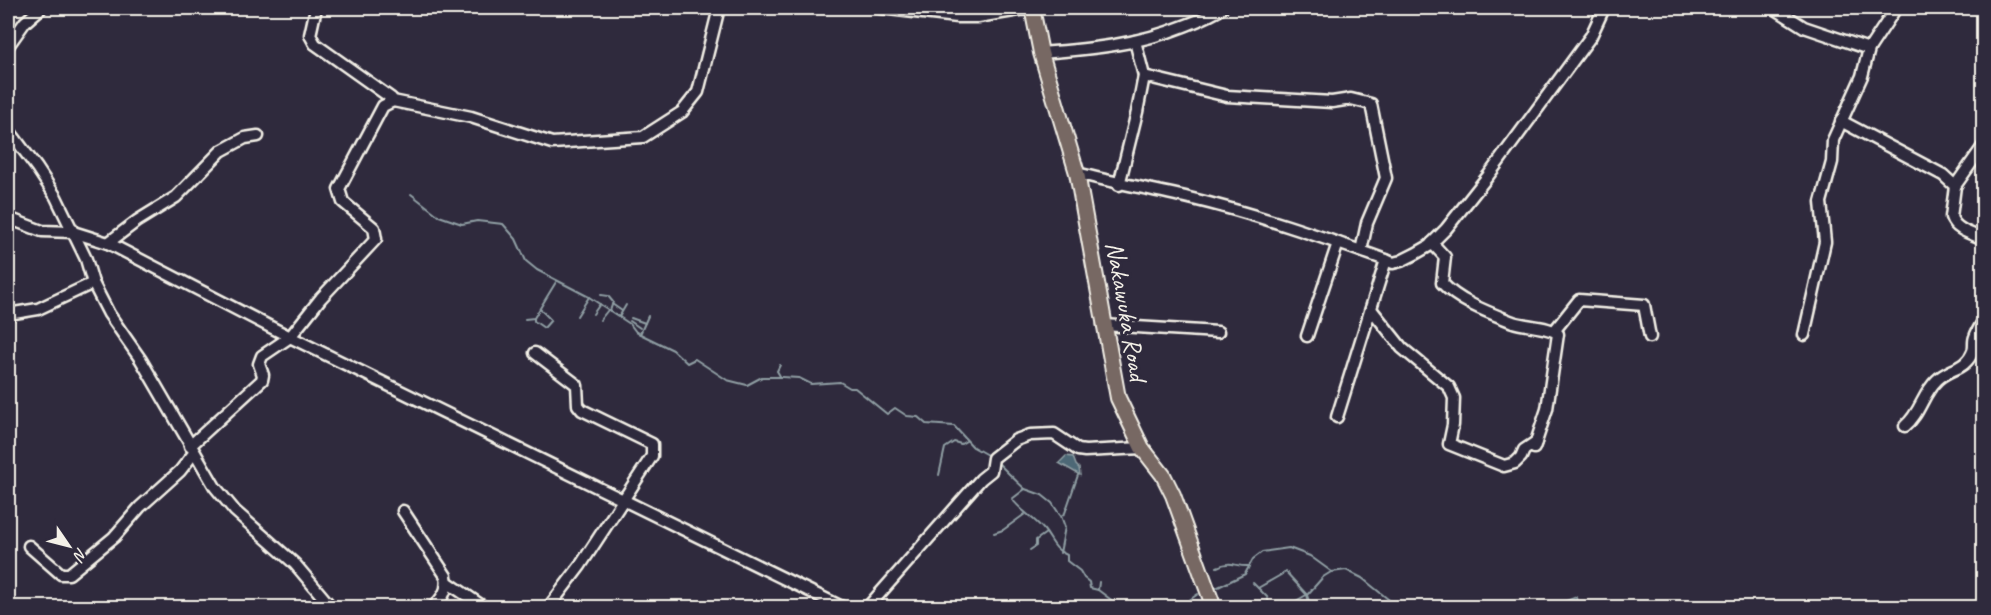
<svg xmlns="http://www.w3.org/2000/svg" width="1991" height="615" font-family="Caveat,sans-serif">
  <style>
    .water { fill: #4e6876; stroke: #909fa4; stroke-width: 1.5 }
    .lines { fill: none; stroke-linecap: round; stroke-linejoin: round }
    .stream { stroke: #909fa4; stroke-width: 2 }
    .minor-casing { stroke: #f4f1e8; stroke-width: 15 }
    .major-casing { stroke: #f4f1e8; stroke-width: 18 }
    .minor { stroke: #2f2a3d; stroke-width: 10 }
    .major { stroke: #776864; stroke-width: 14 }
    .labels { text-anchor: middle; stroke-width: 6; stroke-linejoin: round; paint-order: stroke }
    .street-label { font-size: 26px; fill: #f4f1e8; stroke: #2f2a3d }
  </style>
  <rect width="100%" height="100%" fill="#2f2a3d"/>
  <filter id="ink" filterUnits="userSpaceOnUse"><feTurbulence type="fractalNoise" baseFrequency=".0167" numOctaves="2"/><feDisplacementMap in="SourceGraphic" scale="12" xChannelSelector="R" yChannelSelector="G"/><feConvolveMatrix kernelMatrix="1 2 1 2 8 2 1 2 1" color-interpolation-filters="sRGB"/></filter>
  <g filter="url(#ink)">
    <g class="water">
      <path d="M1066,456L1073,457L1076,465L1079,468L1080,475L1059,463Z"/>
      <path d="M1576,597L1579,607H1559L1558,604Z"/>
    </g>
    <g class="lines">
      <g class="stream">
        <path d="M411,194L439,216L462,224L477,221L503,224L516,239L526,261L537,270L589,297L630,324L636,332L673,350L687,363L695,359L727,380L747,385L762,377H782L799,378L811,384L840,382L850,388H855L887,414L895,408L907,416L918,417L926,424L954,426L973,447L989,456"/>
        <path d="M601,295L608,296L613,302L610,311"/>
        <path d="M612,304L622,311"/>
        <path d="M593,314L600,304"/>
        <path d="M577,316L589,297"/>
        <path d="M619,317L626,305"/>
        <path d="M534,318V321L544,328L551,320L540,309"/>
        <path d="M631,318L645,323"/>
        <path d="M525,319L534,318L556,282"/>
        <path d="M600,320L608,310"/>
        <path d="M630,321L640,328"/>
        <path d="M640,334L648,316"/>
        <path d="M780,365L777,371L780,376"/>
        <path d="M996,461C1006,471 1015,480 1025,489L1012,499C1021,511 1035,519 1044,530C1052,540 1054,550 1067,555V561L1080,571L1084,578L1089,582L1090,588L1098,590L1122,608"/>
        <path d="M939,475L945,448L954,442L961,444L966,441"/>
        <path d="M1025,489L1042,495L1052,503L1060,515"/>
        <path d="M994,533L1003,530L1025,514"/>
        <path d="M1030,550L1036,546V540L1046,533"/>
        <path d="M1060,553L1065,527L1061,516L1065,513L1078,475"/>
        <path d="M1217,567C1232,560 1235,567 1249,566"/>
        <path d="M1253,583L1267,597L1271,608"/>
        <path d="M1258,588L1286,572L1307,595L1311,608"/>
        <path d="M1098,590L1099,582"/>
        <path d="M1212,590L1245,574L1253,559L1262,552L1289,548L1310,556L1332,572L1346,570L1362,578L1399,608"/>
        <path d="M1178,608L1198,594"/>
        <path d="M1284,608L1308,594L1323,577L1331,572"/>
      </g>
      <defs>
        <g id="minor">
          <path d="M316,8L310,35L315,44L391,98L393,101"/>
          <path d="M880,8L957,17H978L1032,8"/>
          <path d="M1774,8L1804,27L1869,49"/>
          <path d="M8,46L25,22L41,8"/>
          <path d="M1041,53C1091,49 1137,45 1184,26C1197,21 1211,16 1222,8"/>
          <path d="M1144,76L1227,96L1332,102L1351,99L1371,104L1386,178L1367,223L1361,251"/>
          <path d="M1841,121L1943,175L1955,186L1951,217C1955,230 1972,234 1984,239"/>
          <path d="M8,129L37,168L56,197L86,259L93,283L109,314L141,360L215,487L235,511L295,564L332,608"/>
          <path d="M1077,173C1114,183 1152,189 1189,198C1256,214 1322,237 1386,260L1393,263L1401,261L1415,254L1429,246L1446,229L1488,176L1591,36L1604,8"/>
          <path d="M1119,185L1137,112L1144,76L1135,41"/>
          <path d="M1955,186L1984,145"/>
          <path d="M8,218L42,231L73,232L108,243L290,337L844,608"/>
          <path d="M108,243L137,221L176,197L221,151L245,138L258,136"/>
          <path d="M1432,243L1445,257L1442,283C1459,302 1490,313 1513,322C1524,326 1552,327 1558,334L1547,409L1534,448"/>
          <path d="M1371,309L1402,348L1449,387L1454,398L1453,425L1449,444L1504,466L1515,463L1521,457L1524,450L1536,442"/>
          <path d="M8,314L38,309L93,283"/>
          <path d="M1103,325L1218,332"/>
          <path d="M1555,330L1579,300L1644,305L1650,337"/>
          <path d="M1804,335L1825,242L1821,202L1832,162L1833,140L1862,76L1869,49L1896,8"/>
          <path d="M1307,336L1338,243"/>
          <path d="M535,353L577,385L578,405L582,410L652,444V456L580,566L548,608"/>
          <path d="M1337,417L1386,260"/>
          <path d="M1905,426C1920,414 1923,393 1937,380C1949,368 1966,370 1973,351C1975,347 1973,341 1975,337C1977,331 1981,325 1984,320"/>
          <path d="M190,446L262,380L263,375L259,364L262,356L290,337L321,298L376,239L374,228L343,202L339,189L383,106L393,101L471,117L552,143L643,137L682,112L698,92L719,8"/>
          <path d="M403,511L446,576C449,590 442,599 432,608"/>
          <path d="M29,546L61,574H69L114,537L140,507L180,471L194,453"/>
          <path d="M447,582L485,608"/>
          <path d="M867,608L981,479L991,471L993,458L1016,440L1030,435L1054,434L1078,450L1085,451L1142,448"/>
        </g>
        <path id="major" d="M1032,8L1041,53L1077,173L1118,398L1142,448L1163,475L1173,495L1214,608"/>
      </defs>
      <use href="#minor" class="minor-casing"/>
      <use href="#major" class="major-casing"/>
      <use href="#minor" class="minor"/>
      <use href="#major" class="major"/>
    </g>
  </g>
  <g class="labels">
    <g class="street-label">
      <text transform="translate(1127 311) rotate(80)" y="9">Nakawuka Road</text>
    </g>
  </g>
  <rect width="1991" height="615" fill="none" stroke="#2f2a3d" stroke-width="30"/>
  <rect x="15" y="15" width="1961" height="585" fill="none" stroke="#f4f1e8" stroke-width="2" filter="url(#ink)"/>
  <g transform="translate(69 546) rotate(125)" stroke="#2f2a3d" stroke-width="4.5" paint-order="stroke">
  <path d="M0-4.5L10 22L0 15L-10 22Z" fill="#f4f1e8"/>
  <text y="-9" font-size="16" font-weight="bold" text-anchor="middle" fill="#f4f1e8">N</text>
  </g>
</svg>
